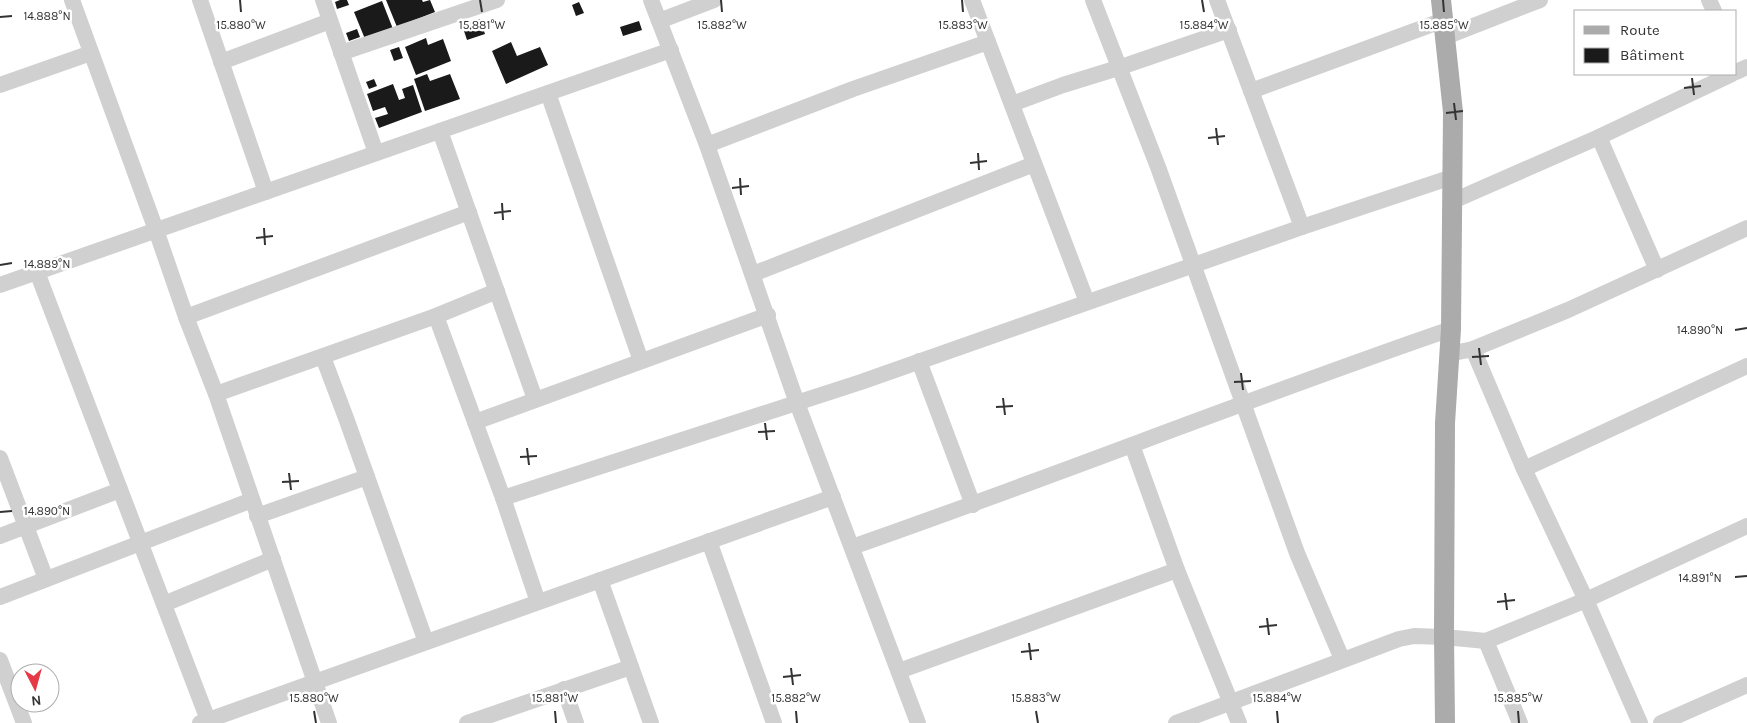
<svg xmlns="http://www.w3.org/2000/svg" width="1747" height="723" font-family="Karla,sans-serif">
  <style>
    .building { fill: #1a1a1a }
    .lines { fill: none; stroke-linecap: round; stroke-linejoin: round }
    .minor { stroke: #d0d0d0; stroke-width: 16 }
    .major { stroke: #ababab; stroke-width: 20 }
    .ticks { fill: none; stroke: #333; stroke-width: 2 }
    .ticks-label { font-size: 12px; text-anchor: middle; fill: #333; stroke: #fff; stroke-width: 5; stroke-linejoin: round; paint-order: stroke }
  </style>
  <rect width="100%" height="100%" fill="#fff"/>
  <g class="building">
    <path d="M340,0H347L349,5L337,9L335,2Z"/>
    <path d="M386,0H422L423,2L430,0L435,12L397,27Z"/>
    <path d="M382,1L393,29L365,39L354,12Z"/>
    <path d="M579,2L584,13L576,16L572,5Z"/>
    <path d="M480,19L485,34L467,40L462,25Z"/>
    <path d="M639,21L642,30L623,36L620,27Z"/>
    <path d="M357,29L360,37L349,41L346,33Z"/>
    <path d="M426,38L428,45L443,39L451,61L416,75L405,47Z"/>
    <path d="M511,42L517,56L540,47L548,65L506,84L492,51Z"/>
    <path d="M399,47L403,58L394,61L390,50Z"/>
    <path d="M427,74L430,81L450,74L460,99L425,111L414,79Z"/>
    <path d="M374,79L377,86L369,89L366,82Z"/>
    <path d="M393,84L399,100L405,98L402,89L413,85L422,112L379,128L375,118L388,114L385,107L373,111L367,94Z"/>
  </g>
  <g class="lines">
    <g class="minor">
      <path d="M72,0L156,230L186,317L216,394L329,723"/>
      <path d="M200,0L266,192"/>
      <path d="M323,0L376,153"/>
      <path d="M651,0L707,145L797,403L918,723"/>
      <path d="M972,0L1087,302"/>
      <path d="M1093,0L1158,167L1297,553L1342,659"/>
      <path d="M1217,0L1302,227"/>
      <path d="M1709,0L1714,11"/>
      <path d="M659,21L714,0"/>
      <path d="M1445,37L1540,0"/>
      <path d="M341,53L497,0"/>
      <path d="M221,62L330,21"/>
      <path d="M1736,72L1747,67"/>
      <path d="M0,85L91,53"/>
      <path d="M1251,91L1444,20"/>
      <path d="M548,93L641,361"/>
      <path d="M1012,104L1063,85L1118,68L1229,30"/>
      <path d="M440,131L535,399"/>
      <path d="M1599,137L1657,270"/>
      <path d="M707,145L853,89L988,42"/>
      <path d="M1453,201L1599,137L1732,74"/>
      <path d="M37,272L208,720"/>
      <path d="M753,274L1034,164"/>
      <path d="M0,285L671,50"/>
      <path d="M436,316L503,498L538,602"/>
      <path d="M186,317L469,212"/>
      <path d="M1473,349L1524,469L1586,600L1640,723"/>
      <path d="M1449,354L1473,349L1568,310L1747,228"/>
      <path d="M323,357L346,418L426,642"/>
      <path d="M919,361L973,505"/>
      <path d="M216,394L436,316L497,291"/>
      <path d="M475,422L768,315"/>
      <path d="M1132,445L1177,570L1239,723"/>
      <path d="M0,458L46,579"/>
      <path d="M1524,469L1747,366"/>
      <path d="M503,498L861,382L1302,227L1452,177"/>
      <path d="M257,516L367,477"/>
      <path d="M0,536L120,490"/>
      <path d="M709,541L774,723"/>
      <path d="M852,547C1053,477 1250,398 1451,329"/>
      <path d="M600,580L651,723"/>
      <path d="M0,597L252,500"/>
      <path d="M164,604L273,559"/>
      <path d="M1486,641L1520,723"/>
      <path d="M0,660L24,723"/>
      <path d="M899,671L1177,570"/>
      <path d="M564,689L576,723"/>
      <path d="M200,723L833,497"/>
      <path d="M467,723L631,667"/>
      <path d="M1176,723L1399,639L1414,636L1444,637L1486,641L1586,600L1747,526"/>
      <path d="M1661,723L1747,685"/>
    </g>
    <path class="major" d="M1441,0L1453,112L1451,329L1445,423L1444,637L1445,723"/>
  </g>
  <path class="ticks" d="M240,0L241,12M480,0L482,12M721,0L722,12M962,0L963,12M1202,0L1204,12M1443,0L1444,12M0,17L12,16M1692,78L1694,95M1684,88L1701,86M1454,103L1456,120M1446,113L1463,111M1216,128L1218,145M1208,138L1225,136M978,153L979,170M970,163L987,161M740,178L741,195M732,188L749,186M502,203L503,220M494,213L511,211M264,228L265,245M256,238L273,236M0,265L12,263M1735,330L1747,328M1479,348L1481,365M1472,357L1489,356M1241,373L1243,390M1234,382L1251,381M1003,398L1005,415M996,407L1013,406M765,423L767,440M758,432L775,431M527,448L529,465M520,457L537,456M289,473L291,490M282,482L299,481M0,512L12,511M1735,577L1747,576M1505,593L1507,610M1497,602L1515,600M1267,618L1269,635M1259,627L1277,625M1029,643L1031,660M1021,652L1039,650M791,668L793,685M783,677L801,675M314,711L316,723M555,711L556,723M796,711L797,723M1036,711L1038,723M1277,711L1278,723M1518,711L1519,723"/>
  <g class="ticks-label">
    <text x="47" y="20">14.888°N</text>
    <text x="241" y="29">15.880°W</text>
    <text x="482" y="29">15.881°W</text>
    <text x="722" y="29">15.882°W</text>
    <text x="963" y="29">15.883°W</text>
    <text x="1204" y="29">15.884°W</text>
    <text x="1444" y="29">15.885°W</text>
    <text x="47" y="268">14.889°N</text>
    <text x="1700" y="334">14.890°N</text>
    <text x="47" y="515">14.890°N</text>
    <text x="1700" y="582">14.891°N</text>
    <text x="314" y="702">15.880°W</text>
    <text x="555" y="702">15.881°W</text>
    <text x="796" y="702">15.882°W</text>
    <text x="1036" y="702">15.883°W</text>
    <text x="1277" y="702">15.884°W</text>
    <text x="1518" y="702">15.885°W</text>
  </g>
  <rect x="1574" y="10" width="162" height="65" fill="#ffffff" stroke="#adadad"/>
  <rect x="1584" y="26" width="25" height="8" fill="#ababab" stroke="#adadad"/>
  <text x="1620" y="35" font-size="15" fill="#333333">Route</text>
  <rect x="1584" y="48" width="25" height="15" fill="#1a1a1a" stroke="#adadad"/>
  <text x="1620" y="60" font-size="15" fill="#333333">Bâtiment</text>
  <g transform="translate(35 688) rotate(174)"><circle r="24" fill="#ffffff" stroke="#adadad"/>
  <path d="M0-4L9 19L0 12L-9 19Z" fill="#e63946"/>
  <text y="-8" font-size="14" font-weight="bold" text-anchor="middle" fill="#333333">N</text>
  </g>
</svg>
